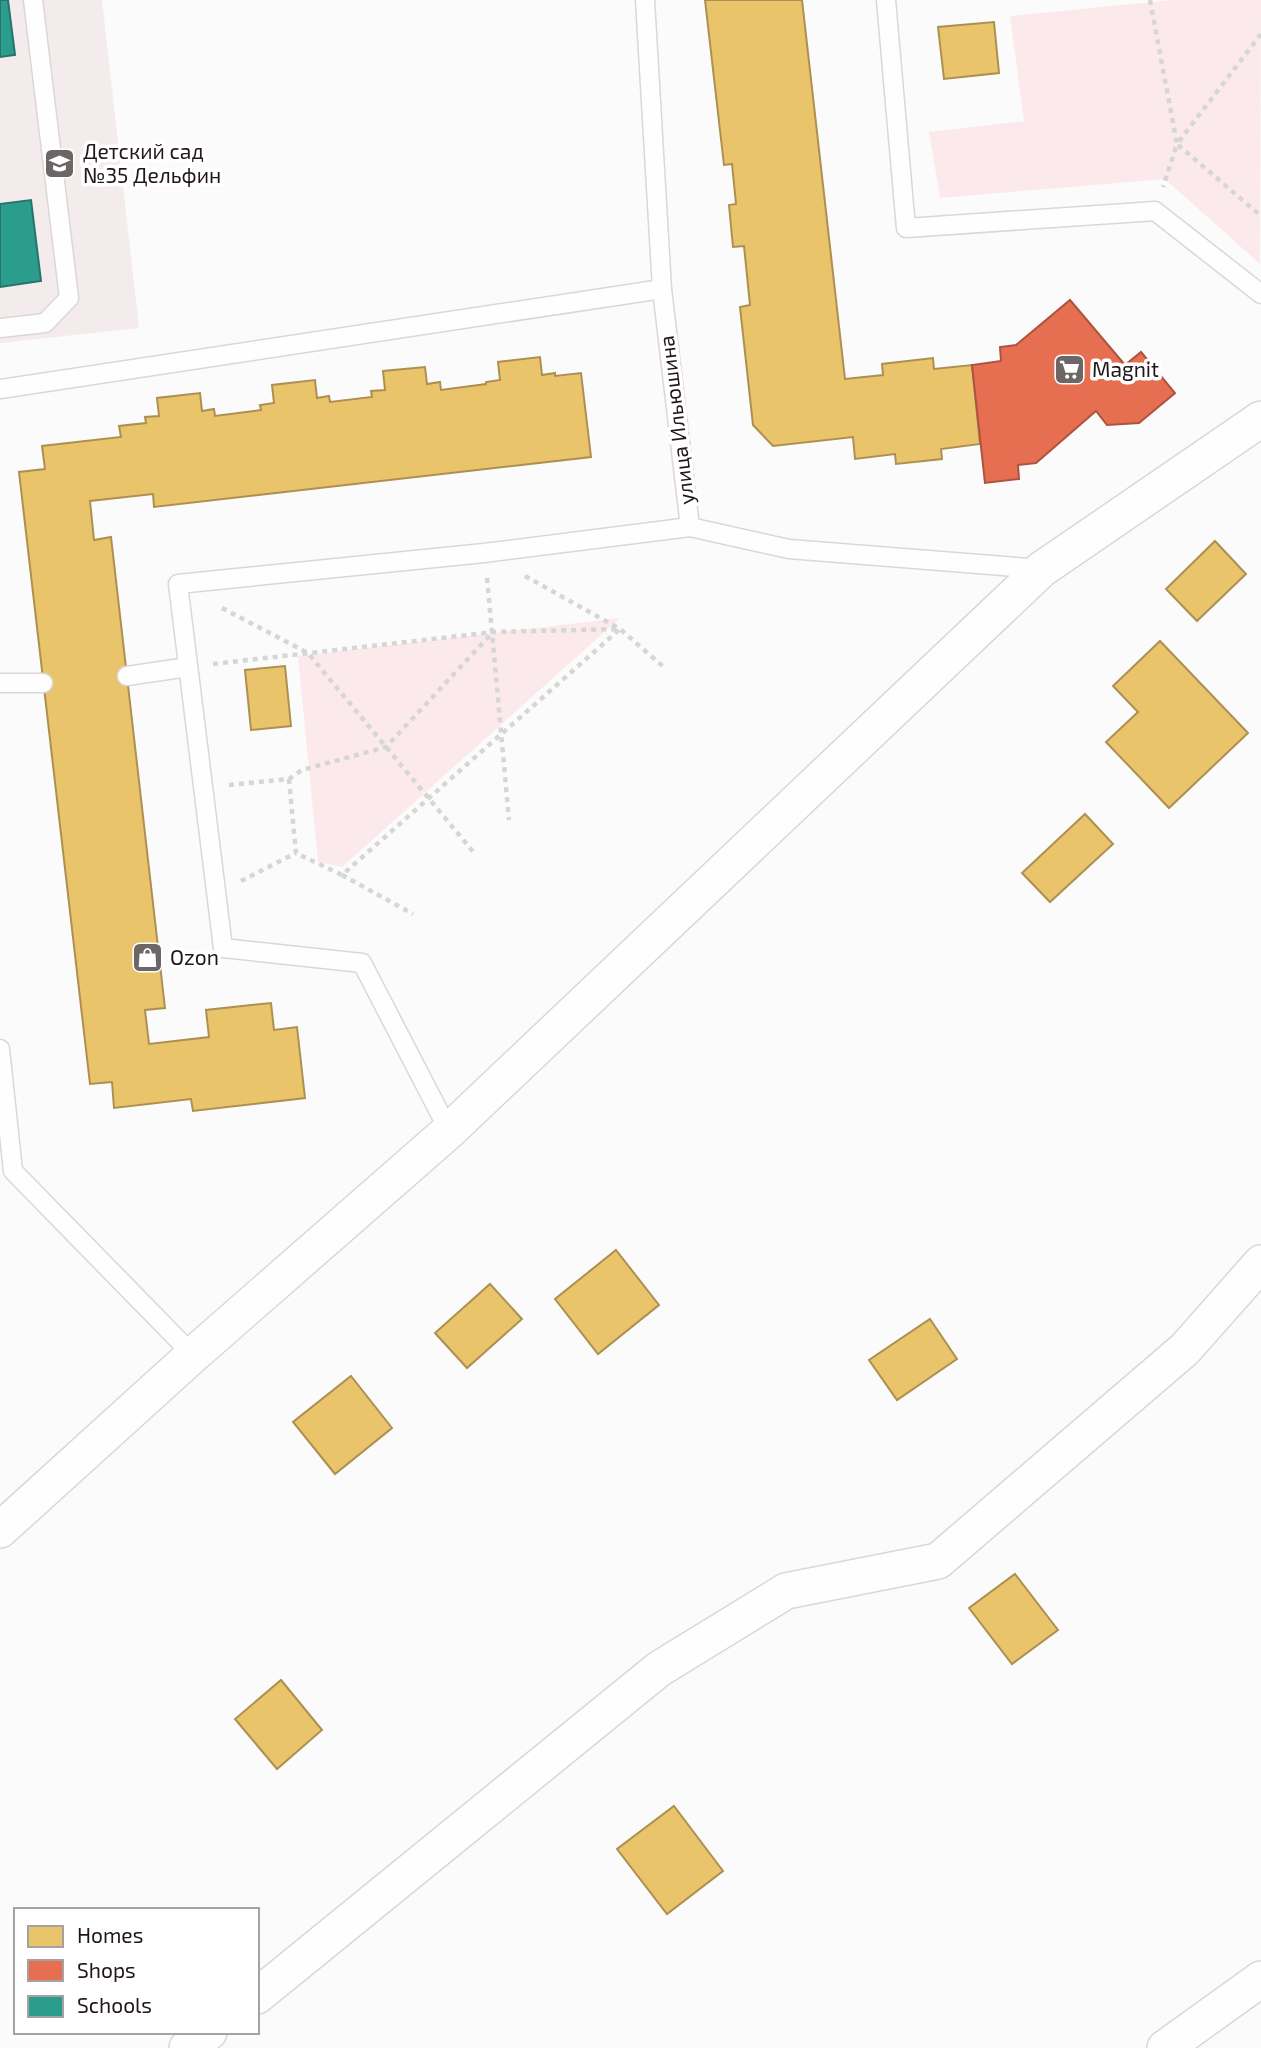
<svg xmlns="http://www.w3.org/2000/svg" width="1261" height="2048" font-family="'Exo 2',sans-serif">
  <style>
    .built { fill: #f4ebec }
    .green { fill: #fce9eb }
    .homes { fill: #e9c46a; stroke: #ad9051; stroke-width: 2 }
    .shops { fill: #e76f51; stroke: #ac5440; stroke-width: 2 }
    .schools { fill: #2a9d8f; stroke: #27746b; stroke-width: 2 }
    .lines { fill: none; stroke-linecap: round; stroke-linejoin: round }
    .lane-casing { stroke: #dcd6d7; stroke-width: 21 }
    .street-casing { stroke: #dcd6d7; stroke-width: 38 }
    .path { stroke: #d6d6d6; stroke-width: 4.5; stroke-dasharray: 5 5; stroke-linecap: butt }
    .lane { stroke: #fefefe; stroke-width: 18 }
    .street { stroke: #fefefe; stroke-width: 35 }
    .labels { text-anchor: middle; stroke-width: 7; stroke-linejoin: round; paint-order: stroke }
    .poi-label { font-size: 21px; fill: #211618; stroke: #fff; text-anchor: start }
    .street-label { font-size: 21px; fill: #211618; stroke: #fff }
  </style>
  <rect width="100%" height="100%" fill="#fbfbfb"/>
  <path class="built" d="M0,0H102L139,328L0,343Z"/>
  <g class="green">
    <path d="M1172,0H1261L1260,264L1165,179L940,198L929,132L1024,121L1010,16Z"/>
    <path d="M620,618L342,867L318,862L298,656Z"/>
  </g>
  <g class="homes">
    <path d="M705,0H802L845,379L883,375L882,364L933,358L934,369L972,365L980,444L941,449L942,459L896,464L895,454L855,459L853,437L773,446L753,425L740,307L750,305L744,246L733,247L729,205L736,204L732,164L724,165Z"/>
    <path d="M994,22L999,73L944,79L938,27Z"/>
    <path d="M540,357L542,375L555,373V376L581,373L591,457L154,507L153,494L90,501L94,540L111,537L165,1008L145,1010L149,1044L209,1037L206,1010L271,1003L274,1030L297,1027L305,1098L193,1111L191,1099L114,1108L112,1082L90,1084L19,472L45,469L42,446L121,437L119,426L146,423L145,417L159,416L157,398L200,393L202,411L214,409L215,416L261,410L260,405L274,403L272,385L315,380L317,398L329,396L330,402L372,397L371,391L385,390L383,371L425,367L427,384L440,382L441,390L486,384V382L500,380L498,362Z"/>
    <path d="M1215,541L1246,574L1197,621L1166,589Z"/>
    <path d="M1160,641L1248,733L1169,808L1106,742L1138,712L1113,686Z"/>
    <path d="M285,666L291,726L251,730L245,670Z"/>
    <path d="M1085,814L1113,844L1050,902L1022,873Z"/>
    <path d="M616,1250L659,1305L598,1354L555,1299Z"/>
    <path d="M490,1284L522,1319L467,1368L435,1333Z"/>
    <path d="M930,1319L957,1359L897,1400L869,1360Z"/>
    <path d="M351,1376L392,1428L335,1474L293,1422Z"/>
    <path d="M1015,1574L1058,1630L1012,1664L969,1608Z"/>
    <path d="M281,1680L322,1730L277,1769L235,1719Z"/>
    <path d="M674,1806L723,1871L667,1914L617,1849Z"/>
  </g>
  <path class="shops" d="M1070,300L1125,365L1141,352L1175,393L1139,423L1107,425L1096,411L1036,463L1018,465L1019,479L985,483L972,365L1001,361L1000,347L1016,345Z"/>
  <g class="schools">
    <path d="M0,0H8L15,55L0,57Z"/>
    <path d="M31,200L41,281L0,287V204Z"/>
  </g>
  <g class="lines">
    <defs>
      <g id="lane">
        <path d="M645,0L662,289L690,527L789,549L1042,569"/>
        <path d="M886,0L906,228L1155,211L1261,294"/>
        <path d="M0,328L45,323L69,298L33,0"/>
        <path d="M0,389L662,289"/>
        <path d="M127,676L188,667"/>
        <path d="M0,683H43"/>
        <path d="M0,1049L13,1171L193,1355"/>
        <path d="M449,1131L362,963L223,948L178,584L484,553L690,527"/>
      </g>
      <g id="street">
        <path d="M0,1530L193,1355L449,1131L1042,569L1261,419"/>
        <path d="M257,1996L659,1669L786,1591L938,1561L1185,1349L1261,1263"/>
        <path d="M187,2048L209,2032"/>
        <path d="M1165,2048L1261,1979"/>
      </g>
    </defs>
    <use href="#lane" class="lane-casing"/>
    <use href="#street" class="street-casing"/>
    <g class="path">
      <path d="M1150,0L1177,144L1163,187"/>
      <path d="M1261,34L1177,144L1261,216"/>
      <path d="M525,576L620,629L666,669"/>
      <path d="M487,578L509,820"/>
      <path d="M222,608L308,653L475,854"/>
      <path d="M213,664L494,632L619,629"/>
      <path d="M289,779L296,853L342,875L620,629"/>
      <path d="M229,785L289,779L302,770L386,747L493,632"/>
      <path d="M342,875L413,914"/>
      <path d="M241,881L296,853"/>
    </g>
    <use href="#lane" class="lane"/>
    <use href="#street" class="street"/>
  </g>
  <defs>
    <symbol id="school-square" viewBox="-11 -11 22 22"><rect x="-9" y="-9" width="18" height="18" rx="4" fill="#6d6667" stroke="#fff"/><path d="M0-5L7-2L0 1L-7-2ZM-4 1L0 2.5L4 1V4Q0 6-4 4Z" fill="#fff"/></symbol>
    <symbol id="supermarket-square" viewBox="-11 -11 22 22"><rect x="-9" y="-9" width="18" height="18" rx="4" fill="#6d6667" stroke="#fff"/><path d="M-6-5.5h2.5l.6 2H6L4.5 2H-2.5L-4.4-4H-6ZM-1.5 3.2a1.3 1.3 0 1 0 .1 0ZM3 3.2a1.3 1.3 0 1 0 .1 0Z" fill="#fff"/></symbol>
    <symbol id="shop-square" viewBox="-11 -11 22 22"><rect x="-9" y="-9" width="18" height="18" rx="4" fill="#6d6667" stroke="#fff"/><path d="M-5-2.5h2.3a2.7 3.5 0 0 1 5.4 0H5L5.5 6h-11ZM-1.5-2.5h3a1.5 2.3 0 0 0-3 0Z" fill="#fff"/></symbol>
  </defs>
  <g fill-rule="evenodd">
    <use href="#school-square" x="42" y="146" width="35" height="35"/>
    <use href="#supermarket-square" x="1052" y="352" width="35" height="35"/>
    <use href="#shop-square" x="130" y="940" width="35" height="35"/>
  </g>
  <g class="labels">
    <g class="poi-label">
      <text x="83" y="159">Детский сад<tspan x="83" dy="24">№35 Дельфин</tspan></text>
      <text x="1092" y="377">Magnit</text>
      <text x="170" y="965">Ozon</text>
    </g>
    <g class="street-label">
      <text transform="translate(677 420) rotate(-97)" y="7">улица Ильюшина</text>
    </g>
  </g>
  <rect x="14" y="1908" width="245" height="126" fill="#ffffff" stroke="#a6a2a3" stroke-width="2"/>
  <rect x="28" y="1926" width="35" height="21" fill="#e9c46a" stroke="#a6a2a3" stroke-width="2"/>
  <text x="77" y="1943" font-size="21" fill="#211618">Homes</text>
  <rect x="28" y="1960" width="35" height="21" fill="#e76f51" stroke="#a6a2a3" stroke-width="2"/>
  <text x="77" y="1978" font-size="21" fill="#211618">Shops</text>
  <rect x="28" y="1996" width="35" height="21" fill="#2a9d8f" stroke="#a6a2a3" stroke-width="2"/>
  <text x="77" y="2013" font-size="21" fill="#211618">Schools</text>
</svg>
